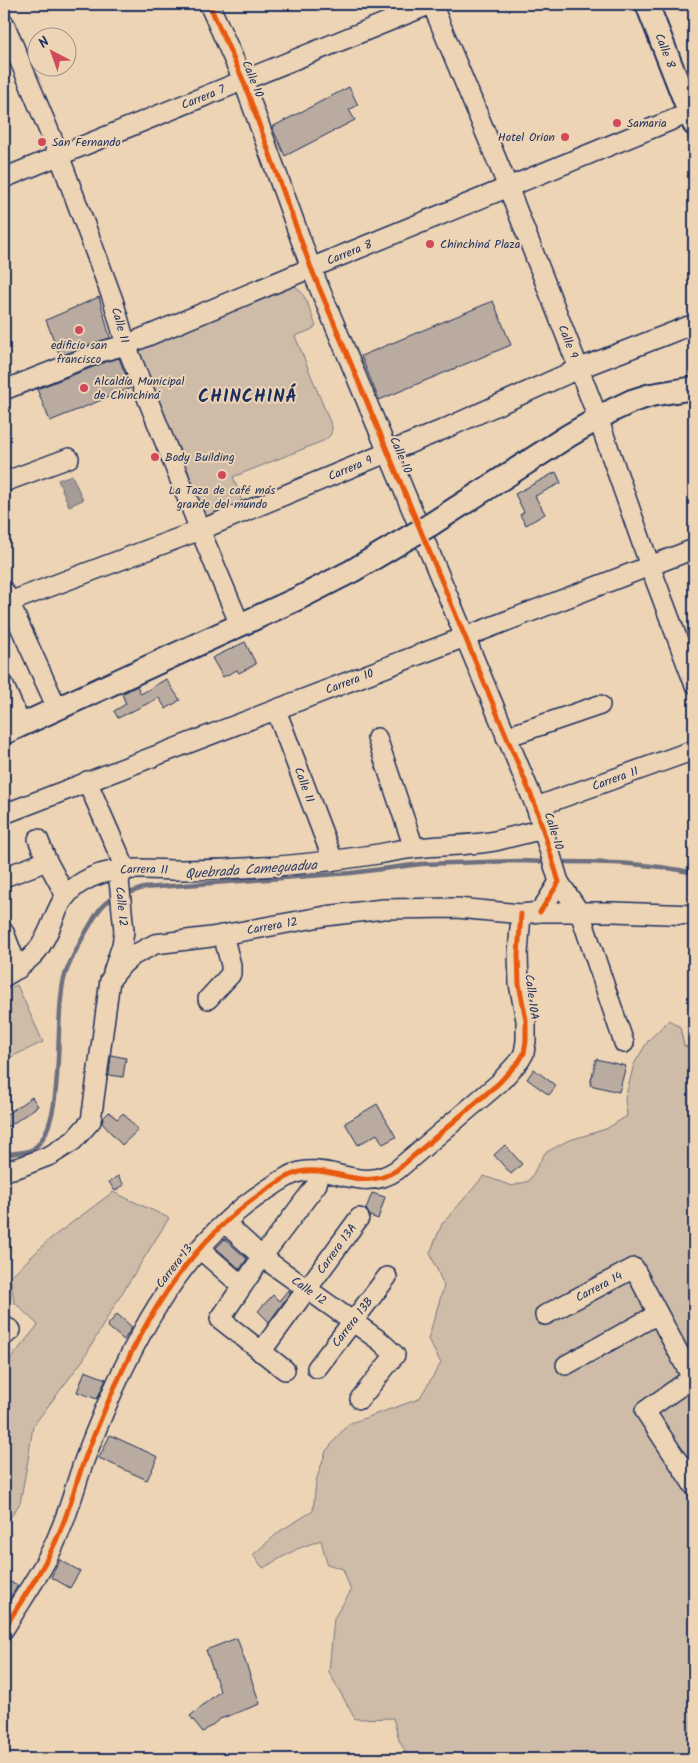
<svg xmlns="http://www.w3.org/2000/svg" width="698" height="1763" font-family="Kalam,sans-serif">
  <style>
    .green { fill: #cfbca8; stroke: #757683 }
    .water { fill: #a59b97; stroke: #6e7080 }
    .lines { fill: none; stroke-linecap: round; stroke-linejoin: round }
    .stream { stroke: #6e7080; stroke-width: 4.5 }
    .building { fill: #b9aba0; stroke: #1b2f5e }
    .minor-casing { stroke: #1b2f5e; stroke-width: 22 }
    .major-casing { stroke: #1b2f5e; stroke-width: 26 }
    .minor { stroke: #edd4b5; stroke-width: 19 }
    .major { stroke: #edd4b5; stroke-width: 22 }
    .major-bridge-casing { stroke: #1b2f5e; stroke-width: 26; stroke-linecap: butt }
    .major-bridge { stroke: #edd4b5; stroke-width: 22 }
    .cycleway-casing { stroke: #edd4b5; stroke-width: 8 }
    .cycleway { stroke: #e8590c; stroke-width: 5 }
    .poi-dot { fill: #d1495b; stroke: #edd4b5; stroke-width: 2 }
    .labels { text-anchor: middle; stroke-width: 4; stroke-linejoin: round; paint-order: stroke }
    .street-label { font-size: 12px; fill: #1b2f5e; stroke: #edd4b5 }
    .poi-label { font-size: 12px; fill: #1b2f5e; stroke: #edd4b5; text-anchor: start }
    .water-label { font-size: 14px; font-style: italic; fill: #374569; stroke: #edd4b5 }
    .district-label { font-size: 18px; font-weight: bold; letter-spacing: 1px; fill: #1b2f5e; stroke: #edd4b5 }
  </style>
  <rect width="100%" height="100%" fill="#edd4b5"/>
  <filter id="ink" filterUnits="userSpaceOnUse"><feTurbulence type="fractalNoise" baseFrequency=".02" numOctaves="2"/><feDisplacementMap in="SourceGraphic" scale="10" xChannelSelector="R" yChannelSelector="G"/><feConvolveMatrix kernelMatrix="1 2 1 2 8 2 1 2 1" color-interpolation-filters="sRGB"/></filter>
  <g filter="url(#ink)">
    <g class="green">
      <path d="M694,67V106L676,74Z"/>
      <path d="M291,284C306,290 310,312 316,326L311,330L295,336L332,427C332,435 329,437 323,441L233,477L243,504L209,519L201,517L183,480L189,473L178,446L167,444L137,348Z"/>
      <path d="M17,985L43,1042L11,1057L4,1041V991Z"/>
      <path d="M669,1020L680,1027L684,1046L694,1049V1759H409L399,1740L393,1718L355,1719L329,1672L334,1618L351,1591L343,1569L327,1564L321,1540L297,1549L263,1568L253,1555L280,1531L313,1511L316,1481L326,1451L348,1424L419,1399L441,1363L428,1339L444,1286L430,1253L442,1224L484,1176L512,1186L529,1181L545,1153L567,1141L606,1129L627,1116L625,1099L634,1064L648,1041Z"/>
      <path d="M113,1192L169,1218L111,1311L83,1360L33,1426L28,1460L20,1503L4,1527V1367L38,1325L14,1302L10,1277L50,1239Z"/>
    </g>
    <path class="water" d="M72,475L83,500L69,506L58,480Z"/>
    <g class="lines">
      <g class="stream">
        <path d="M559,862C605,862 650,863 694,873"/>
        <path d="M126,894L143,888L351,873L421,864L519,861L549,862"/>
        <path d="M4,1155C12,1153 27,1153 33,1149C68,1124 53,1019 64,979C67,965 80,943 87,930C95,917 101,902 116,897"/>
      </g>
    </g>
    <g class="building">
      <path d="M349,87L358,105L349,110L355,120L285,156L272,127Z"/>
      <path d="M99,297L110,338L60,356L46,320Z"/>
      <path d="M493,301L511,345L379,400L361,356Z"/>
      <path d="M119,358L131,388L50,421L37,389L106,362Z"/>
      <path d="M556,472L561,483L535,496L545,514L526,525L520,515L524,512L515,494Z"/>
      <path d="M245,642L256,664L239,673L237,670L223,677L212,658Z"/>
      <path d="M166,679L180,700L166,709L159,698L118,718L114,711L126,704L122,694L137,686L141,694Z"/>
      <path d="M111,1055L126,1058L123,1077L109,1075Z"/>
      <path d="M596,1059L626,1066L619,1092L590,1085Z"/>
      <path d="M534,1069L556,1086L549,1095L527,1079Z"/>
      <path d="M32,1097L38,1106L8,1127L4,1120V1116Z"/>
      <path d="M377,1104L396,1137L383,1144L377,1134L358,1145L345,1123Z"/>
      <path d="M109,1112L117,1119L123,1113L138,1130L122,1145L102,1123L103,1118Z"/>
      <path d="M505,1145L522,1164L511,1174L494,1155Z"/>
      <path d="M118,1176L124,1185L115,1191L109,1182Z"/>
      <path d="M372,1193L385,1197L378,1219L370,1216L366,1209Z"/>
      <path d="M225,1239L247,1259L240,1269L216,1248Z"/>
      <path d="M288,1290L291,1292L269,1322L258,1311L273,1295L279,1301Z"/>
      <path d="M117,1314L132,1327L124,1340L107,1326Z"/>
      <path d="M85,1371L106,1379L97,1399L77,1392Z"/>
      <path d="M110,1435L158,1457L147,1480L99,1458Z"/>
      <path d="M60,1560L80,1571L70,1588L51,1577Z"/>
      <path d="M4,1580L18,1585L4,1608Z"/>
      <path d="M237,1638L260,1704L220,1719L203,1732L190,1716L220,1691L206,1650Z"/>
    </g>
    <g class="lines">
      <defs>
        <g id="minor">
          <path d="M209,4L243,80L311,268L536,807L559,882L540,912"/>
          <path id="s1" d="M432,4L508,187L598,418L650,566L694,683"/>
          <path id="s2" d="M4,23L59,155L113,300L126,345L200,530L240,625"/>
          <path id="s3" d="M4,178L431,4"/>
          <path id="s4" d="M4,390L103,351L126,345L311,268L694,111"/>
          <path d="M4,482L69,458"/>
          <path d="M4,591L57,708"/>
          <path id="s5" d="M4,604L200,530L442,430L578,369L694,324"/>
          <path d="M4,686L21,725"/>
          <path id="s6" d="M276,710L333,860"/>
          <path d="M506,737L600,705"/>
          <path d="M377,738L414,848"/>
          <path id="s7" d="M87,781L125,868L119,880L124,931L122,945L113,972"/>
          <path id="s8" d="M536,807L694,750"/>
          <path id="s9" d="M4,814L694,549"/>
          <path d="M38,839L47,861L66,896"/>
          <path d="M4,877L47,861"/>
          <path d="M559,882L580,913L624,1043"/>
          <path d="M4,932L18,969"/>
          <path id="s10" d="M4,977C15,970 28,962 37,951C57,926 52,899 84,881C114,864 149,870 181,870C208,870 234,869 261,867C300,865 339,860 378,854C390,852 403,849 415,848C442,845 468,846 495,841C511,837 527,833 543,829"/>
          <path d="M208,999L231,974V965L223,935"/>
          <path id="s11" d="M4,1171L20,1167L51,1155L73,1141L91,1121L110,980L123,964L134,955L155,944L211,937L326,916L383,909L457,908L521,914L540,912H614L694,915"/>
          <path id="s12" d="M225,1223L262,1257L380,1341L395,1355L360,1399"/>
          <path d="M200,1249L242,1286"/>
          <path id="s13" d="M545,1315L634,1268L692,1378L645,1411L694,1486"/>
          <path d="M4,1326L11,1330L4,1336"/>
          <path id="s14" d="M261,1352L359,1218"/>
          <path d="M566,1365L658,1314"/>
          <path id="s15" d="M317,1368L387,1277"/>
          <path d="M285,1370L220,1319L262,1257L317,1184"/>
          <path d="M4,1629C23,1597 46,1567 60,1531C71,1506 77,1478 87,1453C126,1353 176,1248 268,1189C279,1182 292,1172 306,1171C339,1168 364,1192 397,1170L499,1083L520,1060L524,1053L526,1041V1020L519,984L518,954L521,914"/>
        </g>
        <g id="major">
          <path id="s16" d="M647,4L694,124"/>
          <path d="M430,525L568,436L613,410L632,401L651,395L694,388"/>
          <path d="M4,733L299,598L352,571L411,536"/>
        </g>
      </defs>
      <use href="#minor" class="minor-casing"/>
      <use href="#major" class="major-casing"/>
      <use href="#minor" class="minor"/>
      <use href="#major" class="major"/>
      <defs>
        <path id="major-bridge" d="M411,536L430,525"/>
      </defs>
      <use href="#major-bridge" class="major-bridge-casing"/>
      <use href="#major-bridge" class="major-bridge"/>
      <defs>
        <g id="cycleway">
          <path d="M209,4L243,80L311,268L536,807L559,882L540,912"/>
          <path d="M4,1629C23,1597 46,1567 60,1531C71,1506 77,1478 87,1453C126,1353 176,1248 268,1189C279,1182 292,1172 306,1171C339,1168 364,1192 397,1170L499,1083L520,1060L524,1053L526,1041V1020L519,984L518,954L521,914"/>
        </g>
      </defs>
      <use href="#cycleway" class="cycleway-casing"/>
      <use href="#cycleway" class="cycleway"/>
    </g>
  </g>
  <g class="poi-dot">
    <circle cx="617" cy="123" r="5"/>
    <circle cx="565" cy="137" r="5"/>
    <circle cx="42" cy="142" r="5"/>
    <circle cx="430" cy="244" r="5"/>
    <circle cx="79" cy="330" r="5"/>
    <circle cx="84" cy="388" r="5"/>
    <circle cx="155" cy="457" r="5"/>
    <circle cx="222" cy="475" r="5"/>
  </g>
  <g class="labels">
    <g class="street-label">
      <text dy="4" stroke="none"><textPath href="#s16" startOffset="50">Calle 8</textPath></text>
      <text transform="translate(253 79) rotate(68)" y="4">Calle 10</text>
      <text dy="4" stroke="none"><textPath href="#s3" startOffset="215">Carrera 7</textPath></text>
      <text dy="4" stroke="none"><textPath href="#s4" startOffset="372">Carrera 8</textPath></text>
      <text dy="4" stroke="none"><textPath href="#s2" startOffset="324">Calle 11</textPath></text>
      <text dy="4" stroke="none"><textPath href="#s1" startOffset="364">Calle 9</textPath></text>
      <text transform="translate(401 455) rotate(67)" y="4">Calle 10</text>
      <text dy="4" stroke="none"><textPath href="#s5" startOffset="372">Carrera 9</textPath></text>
      <text dy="4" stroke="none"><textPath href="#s9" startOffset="370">Carrera 10</textPath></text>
      <text dy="4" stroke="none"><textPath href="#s8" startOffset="84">Carrera 11</textPath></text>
      <text dy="4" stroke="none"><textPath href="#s6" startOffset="80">Calle 11</textPath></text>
      <text transform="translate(554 831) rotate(72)" y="4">Calle 10</text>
      <text dy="4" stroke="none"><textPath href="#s10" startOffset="190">Carrera 11</textPath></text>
      <text dy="4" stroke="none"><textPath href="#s7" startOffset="135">Calle 12</textPath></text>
      <text dy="4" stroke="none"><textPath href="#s11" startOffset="422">Carrera 12</textPath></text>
      <text transform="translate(532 997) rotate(83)" y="4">Calle 10A</text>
      <text dy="4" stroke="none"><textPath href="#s14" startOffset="128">Carrera 13A</textPath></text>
      <text transform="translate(174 1266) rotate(-52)" y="4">Carrera 13</text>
      <text dy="4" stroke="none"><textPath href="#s13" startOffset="61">Carrera 14</textPath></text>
      <text dy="4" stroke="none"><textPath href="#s12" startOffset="108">Calle 12</textPath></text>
      <text dy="4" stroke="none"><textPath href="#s15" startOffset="58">Carrera 13B</textPath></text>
    </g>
    <g class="poi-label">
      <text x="627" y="127">Samaria</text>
      <text x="555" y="141" text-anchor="end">Hotel Orion</text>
      <text x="52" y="146">San Fernando</text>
      <text x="440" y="248">Chinchiná Plaza</text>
      <text x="79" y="349" text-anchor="middle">edificio san<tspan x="79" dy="14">francisco</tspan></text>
      <text x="94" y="385">Alcaldía Municipal<tspan x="94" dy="14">de Chinchiná</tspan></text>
      <text x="165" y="461">Body Building</text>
      <text x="222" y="494" text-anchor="middle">La Taza de café más<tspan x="222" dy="14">grande del mundo</tspan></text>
    </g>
    <g class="water-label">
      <text transform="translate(251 869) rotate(-4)" y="5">Quebrada Cameguadua</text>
    </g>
    <g class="district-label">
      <text x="248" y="402">CHINCHINÁ</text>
    </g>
  </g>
  <rect width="698" height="1763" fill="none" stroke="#edd4b5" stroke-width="20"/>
  <rect x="10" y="10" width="678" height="1743" fill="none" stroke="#1b2f5e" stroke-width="2" filter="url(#ink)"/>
  <g transform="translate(52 52) rotate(319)"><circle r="24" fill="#edd4b5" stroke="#999292"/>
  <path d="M0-4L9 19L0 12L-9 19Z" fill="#d1495b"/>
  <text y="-8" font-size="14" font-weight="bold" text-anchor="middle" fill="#1b2f5e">N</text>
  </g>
</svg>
